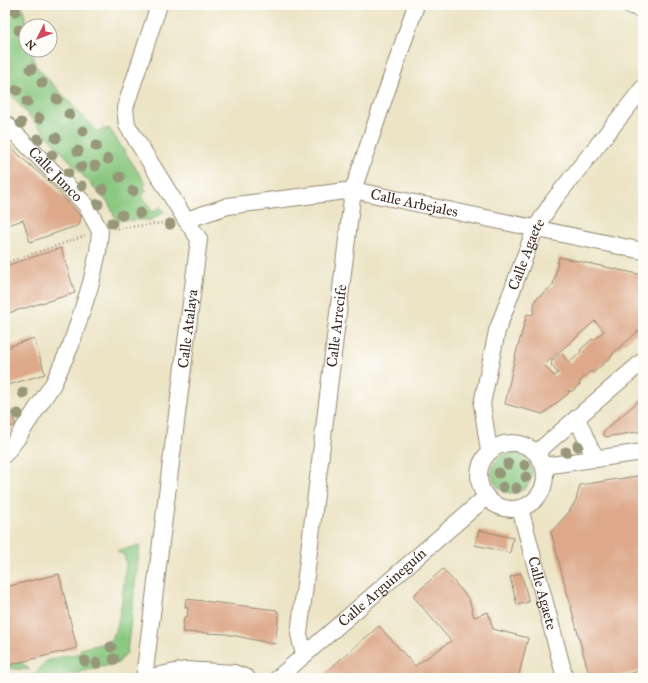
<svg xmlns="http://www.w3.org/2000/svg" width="648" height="683" font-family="'IM FELL Great Primer',serif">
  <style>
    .green { fill: #88c77f; stroke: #62784e }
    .building { fill: #dda98a; fill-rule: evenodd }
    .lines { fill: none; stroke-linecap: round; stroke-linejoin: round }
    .minor-casing { stroke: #948772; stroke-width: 18 }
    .path { stroke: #948772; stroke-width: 2.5; stroke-dasharray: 1 3; stroke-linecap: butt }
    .minor { stroke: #fff; stroke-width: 16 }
    .tree { fill: #979879 }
    .labels { text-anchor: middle; stroke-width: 3; stroke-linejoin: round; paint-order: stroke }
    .street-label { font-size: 15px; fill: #3b2a1e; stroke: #fdfcf7 }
  </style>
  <rect width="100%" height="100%" fill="#fdfcf7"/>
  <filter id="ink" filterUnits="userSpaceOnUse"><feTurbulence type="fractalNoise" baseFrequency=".025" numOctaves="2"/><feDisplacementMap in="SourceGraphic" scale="8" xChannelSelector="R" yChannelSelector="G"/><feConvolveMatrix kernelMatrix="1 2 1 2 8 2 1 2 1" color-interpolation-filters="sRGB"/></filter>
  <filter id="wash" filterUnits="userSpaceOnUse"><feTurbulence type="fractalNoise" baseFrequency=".012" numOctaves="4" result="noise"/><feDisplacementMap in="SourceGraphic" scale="16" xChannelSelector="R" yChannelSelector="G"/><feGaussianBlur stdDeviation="0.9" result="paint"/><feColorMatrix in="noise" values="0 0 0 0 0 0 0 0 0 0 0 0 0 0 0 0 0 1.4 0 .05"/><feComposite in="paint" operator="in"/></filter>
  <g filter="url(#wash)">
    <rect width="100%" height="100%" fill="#ece4c5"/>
    <g class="green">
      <path d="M5,5H22L27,26L26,50H32L35,65L97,132L103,128L105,130L109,128L146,184L143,186L147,191L142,195L153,212L160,207L164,212L151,220H116L109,204L29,116L5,87Z"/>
      <circle cx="512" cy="473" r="20"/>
      <path d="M140,545L127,652L118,663L55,678H5V676C14,675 22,678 30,675C39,673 40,665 47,661C52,658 74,654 81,653L80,649C90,646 102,645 110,640C121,632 124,578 126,563L124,555L117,551Z"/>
      <path d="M21,662L30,670L5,668V666Z"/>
    </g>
    <g id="blocks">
      <g class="building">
        <path d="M5,140L20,156L47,180L81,216L79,225L30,242L23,220L5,226Z"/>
        <path d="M61,248L75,293L5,314V266Z"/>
        <path d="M559,257L643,275V327L612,354L613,355L593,373L591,371L579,382L580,384L571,392L569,390L568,392L569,393L543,414L505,404L515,357L527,314L533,315L535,300L553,285ZM595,321L604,331L594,340L592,339L580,350L581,352L569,363L561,353L551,362L552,364L551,365L558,373L554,376L544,365Z"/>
        <path d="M34,338L45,374L5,386V348Z"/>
        <path d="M5,397L16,425L5,429Z"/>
        <path d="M643,397V431L605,437L603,432Z"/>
        <path d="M643,475V670L612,678H595L594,676L589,675L551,532L569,512L576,500L580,485Z"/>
        <path d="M479,530L513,538L510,553L475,545Z"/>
        <path d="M443,569L469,599L474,617L488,612L493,629L528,638L518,678H319L379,626L415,666L451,641L413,596Z"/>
        <path d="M521,573L529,602L517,605L510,577Z"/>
        <path d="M59,574L77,648L5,666V587Z"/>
        <path d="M186,599L277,610V612L279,613L275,644L226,634L182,632L184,617H187L188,608L185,607Z"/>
      </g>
    </g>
  </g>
  <g filter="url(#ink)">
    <use href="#blocks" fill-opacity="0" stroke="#948772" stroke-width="1"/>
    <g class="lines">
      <defs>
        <g id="minor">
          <path d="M629,5L643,10"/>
          <path id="s1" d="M5,123L86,205L100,231L98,252L91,283L71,345L53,384L16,440L5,454"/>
          <path id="s2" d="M186,220L228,206L353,190L643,251"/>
          <path d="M577,418L590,448L598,459"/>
          <circle cx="512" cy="476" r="33"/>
          <path id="s3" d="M489,451L482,404L497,331L535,229L553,201L643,88"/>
          <path d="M536,453L643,361"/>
          <path d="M544,466L643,452"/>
          <path id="s4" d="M520,508L565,678"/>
          <path id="s5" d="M304,655L299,634L353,190L416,5"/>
          <path id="s6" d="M144,678L199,239L186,220L127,125L125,108L159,5"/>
          <path d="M145,678L185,670L234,673L247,678"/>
          <path id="s7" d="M278,678L486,497"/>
        </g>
      </defs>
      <use href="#minor" class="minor-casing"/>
      <g class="path">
        <path d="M113,229L170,222"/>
        <path d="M5,263L85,236"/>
      </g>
      <use href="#minor" class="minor"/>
    </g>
    <g class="tree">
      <circle cx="15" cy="11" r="5.5"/>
      <circle cx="19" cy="30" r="5.5"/>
      <circle cx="31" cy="69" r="5.5"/>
      <circle cx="42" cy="83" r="5.5"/>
      <circle cx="17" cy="90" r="5.5"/>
      <circle cx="57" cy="99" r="5.5"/>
      <circle cx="27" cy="102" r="5.5"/>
      <circle cx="69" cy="114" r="5.5"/>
      <circle cx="39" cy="118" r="5.5"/>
      <circle cx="21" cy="123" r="5.5"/>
      <circle cx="83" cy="131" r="5.5"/>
      <circle cx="56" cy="138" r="5.5"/>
      <circle cx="38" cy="139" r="5.5"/>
      <circle cx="96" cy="146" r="5.5"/>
      <circle cx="78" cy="151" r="5.5"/>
      <circle cx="52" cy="155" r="5.5"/>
      <circle cx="108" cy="159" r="5.5"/>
      <circle cx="95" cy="166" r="5.5"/>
      <circle cx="81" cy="167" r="5.5"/>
      <circle cx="68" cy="173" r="5.5"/>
      <circle cx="120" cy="177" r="5.5"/>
      <circle cx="82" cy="186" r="5.5"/>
      <circle cx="103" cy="189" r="5.5"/>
      <circle cx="133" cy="191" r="5.5"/>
      <circle cx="98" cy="204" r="5.5"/>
      <circle cx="140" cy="213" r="5.5"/>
      <circle cx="122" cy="215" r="5.5"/>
      <circle cx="112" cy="223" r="5.5"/>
      <circle cx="170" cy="224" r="5.5"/>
      <circle cx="23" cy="393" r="5.5"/>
      <circle cx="18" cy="414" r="5.5"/>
      <circle cx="578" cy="446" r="5.5"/>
      <circle cx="566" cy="452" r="5.5"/>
      <circle cx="508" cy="464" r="5.5"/>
      <circle cx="525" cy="465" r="5.5"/>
      <circle cx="499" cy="473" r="5.5"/>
      <circle cx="526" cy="477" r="5.5"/>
      <circle cx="503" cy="487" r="5.5"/>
      <circle cx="516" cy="488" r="5.5"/>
      <circle cx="111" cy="647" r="5.5"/>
      <circle cx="114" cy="659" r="5.5"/>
      <circle cx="85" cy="661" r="5.5"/>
      <circle cx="97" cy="663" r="5.5"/>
    </g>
  </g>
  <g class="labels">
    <g class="street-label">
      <text dy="5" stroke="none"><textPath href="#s1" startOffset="72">Calle Junco</textPath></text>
      <text dy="5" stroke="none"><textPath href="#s2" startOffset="233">Calle Arbejales</textPath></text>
      <text dy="5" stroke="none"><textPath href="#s3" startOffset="204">Calle Agaete</textPath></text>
      <text dy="5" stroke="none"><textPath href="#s5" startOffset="332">Calle Arrecife</textPath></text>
      <text dy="5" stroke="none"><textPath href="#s6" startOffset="352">Calle Atalaya</textPath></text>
      <text dy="5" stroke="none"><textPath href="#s7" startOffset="138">Calle Arguineguín</textPath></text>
      <text dy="5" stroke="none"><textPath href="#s4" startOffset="88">Calle Agaete</textPath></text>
    </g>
  </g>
  <rect width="648" height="683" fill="none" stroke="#fdfcf7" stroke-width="20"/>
  <g transform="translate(38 38) rotate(227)"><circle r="19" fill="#fdfcf7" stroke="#afa8a0"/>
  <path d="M0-3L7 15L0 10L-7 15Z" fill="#d1495b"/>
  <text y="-6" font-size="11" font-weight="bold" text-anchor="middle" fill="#3b2a1e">N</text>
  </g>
</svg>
